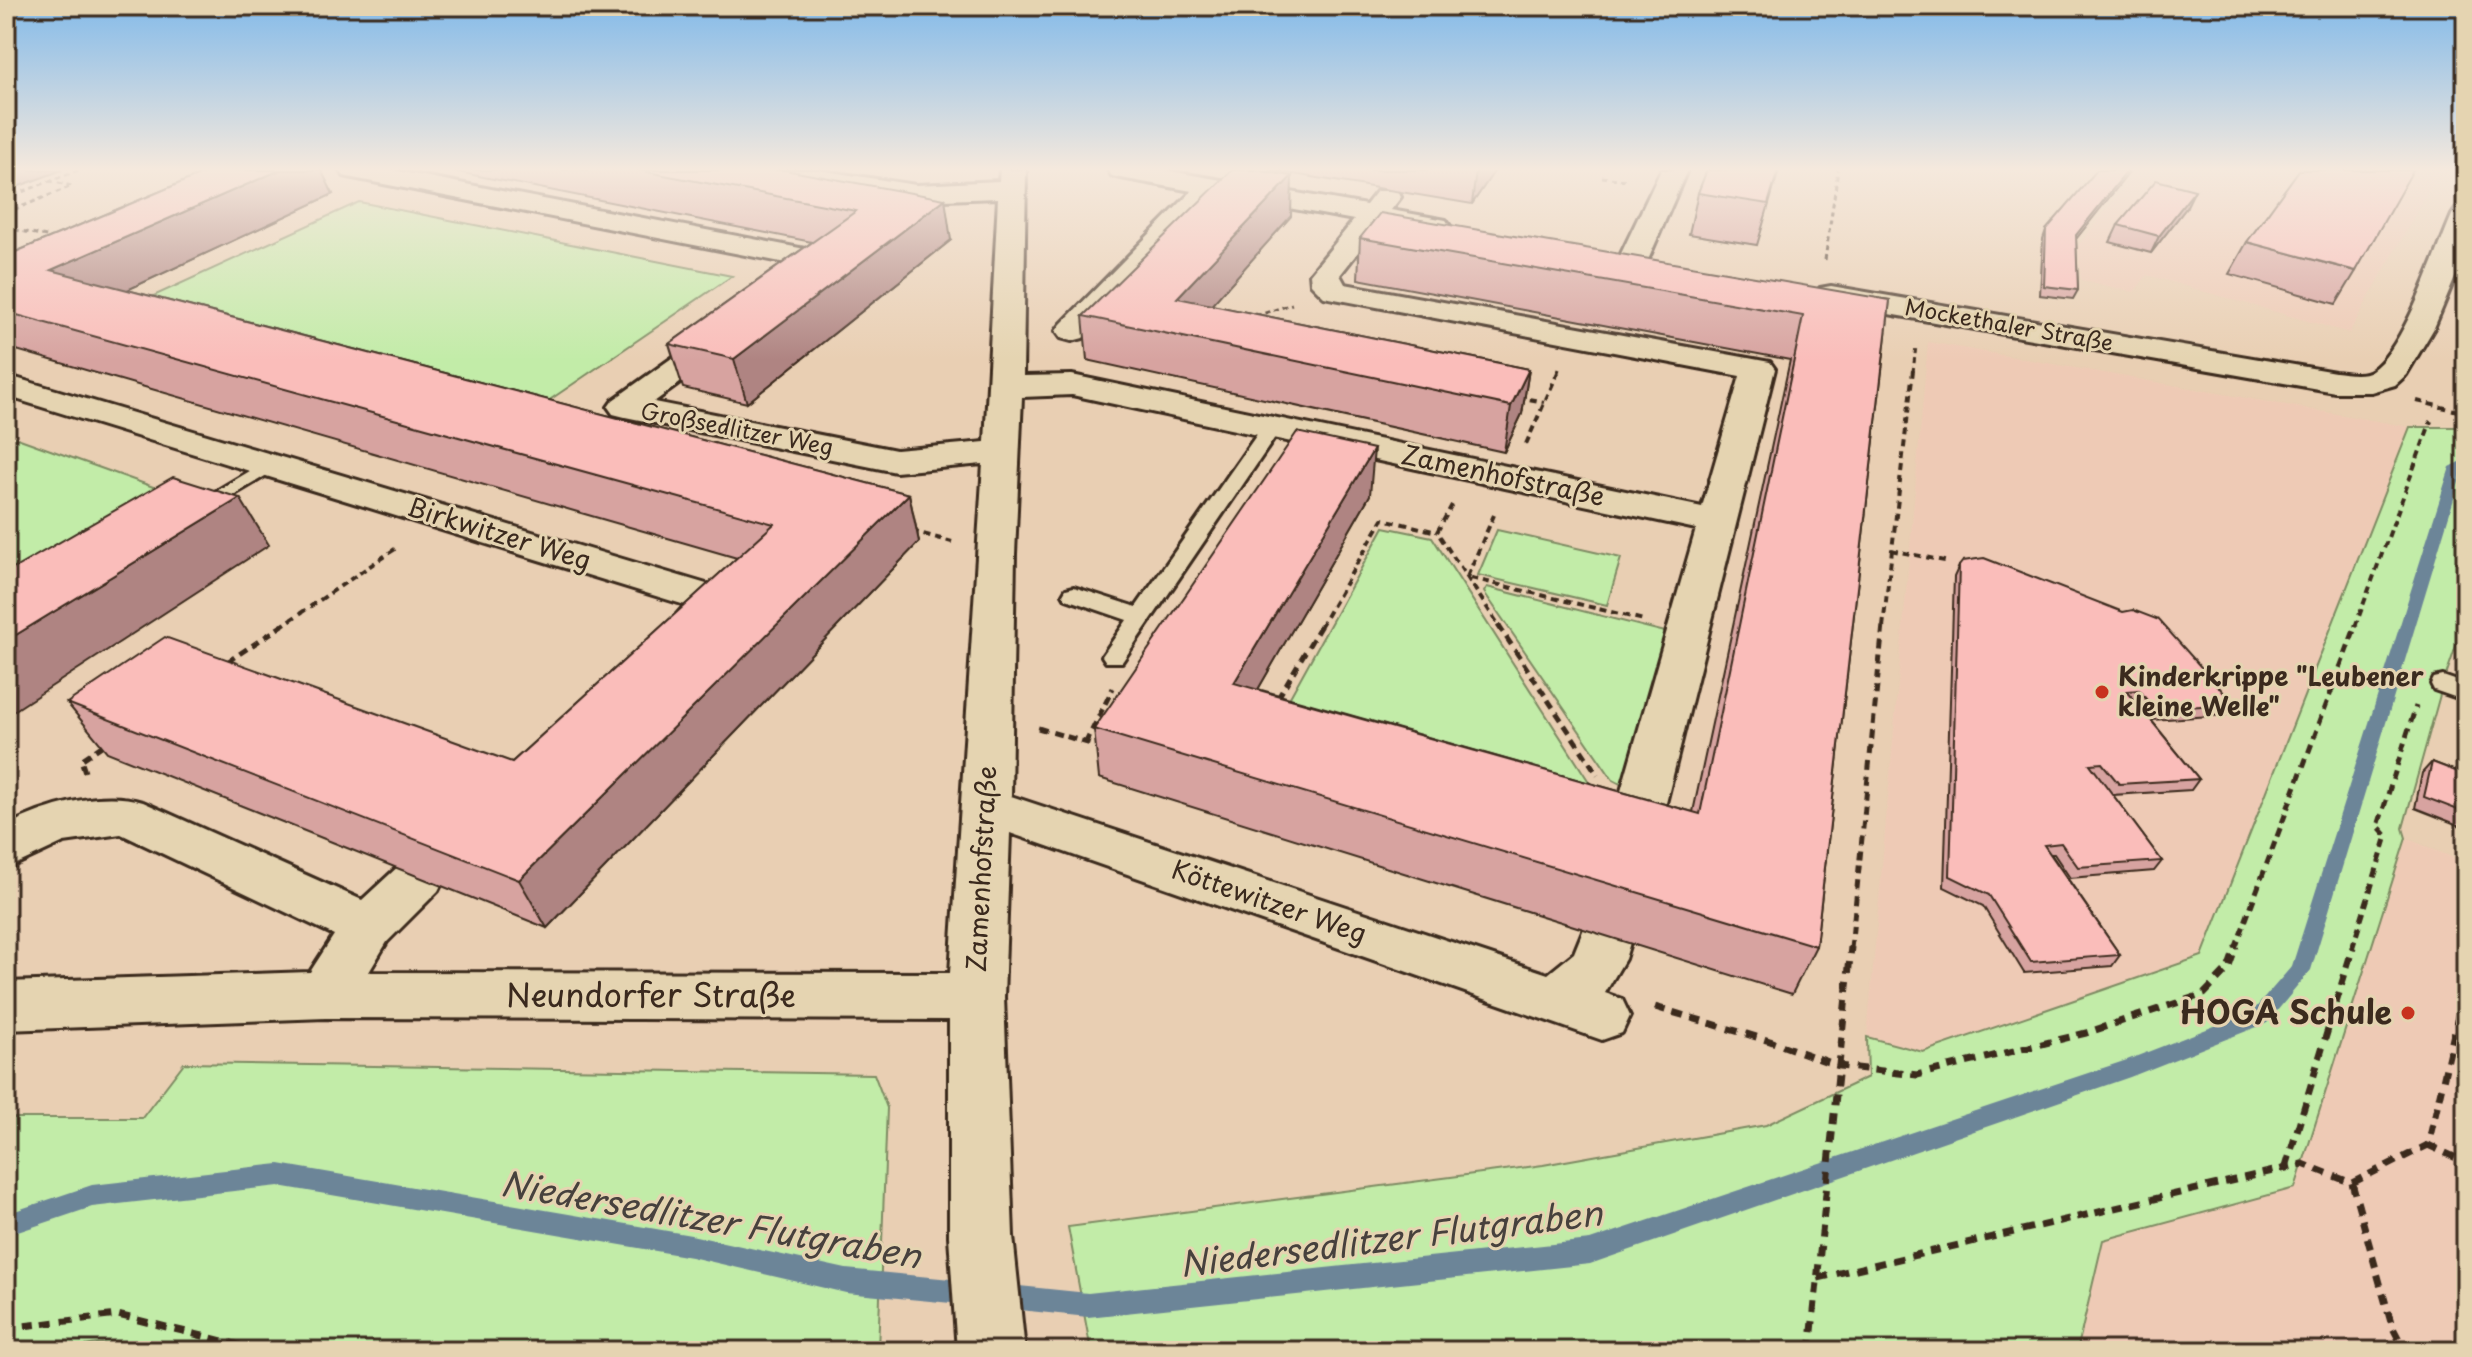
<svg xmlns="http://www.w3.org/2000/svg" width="2472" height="1357" font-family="'Playpen Sans',sans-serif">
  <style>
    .built { fill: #eecab5 }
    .green { fill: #c2eca8; stroke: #7e8b63; stroke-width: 2 }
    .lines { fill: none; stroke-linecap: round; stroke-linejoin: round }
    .stream { fill: #6c8598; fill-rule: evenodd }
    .service-casing { stroke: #3b2a1e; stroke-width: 6 }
    .minor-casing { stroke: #3b2a1e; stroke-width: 6 }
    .path-far3 { stroke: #3b2a1e; stroke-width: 3; stroke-dasharray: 5 4; stroke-linecap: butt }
    .path-far2 { stroke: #3b2a1e; stroke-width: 4; stroke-dasharray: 7 5; stroke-linecap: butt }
    .path-far1 { stroke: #3b2a1e; stroke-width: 5; stroke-dasharray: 9 6; stroke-linecap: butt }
    .path { stroke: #3b2a1e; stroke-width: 7; stroke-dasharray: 11 8; stroke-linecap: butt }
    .service { fill: #e5d4b1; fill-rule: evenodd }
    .minor { fill: #e5d4b1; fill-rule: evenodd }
    .wall { fill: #d7a3a0; stroke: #3b2a1e; stroke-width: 2 }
    .shaded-wall { fill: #af8482; stroke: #3b2a1e; stroke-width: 2 }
    .building { fill: #fabdba; stroke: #3b2a1e; stroke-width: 2 }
    .poi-dot { fill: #c8321e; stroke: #e5d4b1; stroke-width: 3 }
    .labels { text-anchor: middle; stroke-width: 6; stroke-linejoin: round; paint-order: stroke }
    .far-street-label { font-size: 22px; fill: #3b2a1e; stroke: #e5d4b1 }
    .street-label { font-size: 26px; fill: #3b2a1e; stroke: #e5d4b1 }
    .poi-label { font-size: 26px; font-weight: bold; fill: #3b2a1e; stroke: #e5d4b1; text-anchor: start }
    .near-street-label { font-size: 32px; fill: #3b2a1e; stroke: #e5d4b1 }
    .near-poi-label { font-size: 32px; font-weight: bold; fill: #3b2a1e; stroke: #e5d4b1; text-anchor: end }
    .near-water-label { font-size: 34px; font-style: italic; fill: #47413d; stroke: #e5d4b1 }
  </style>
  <rect width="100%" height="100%" fill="#e9cfb3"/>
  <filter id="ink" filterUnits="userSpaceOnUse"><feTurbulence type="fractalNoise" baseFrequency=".0125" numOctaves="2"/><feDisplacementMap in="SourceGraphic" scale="16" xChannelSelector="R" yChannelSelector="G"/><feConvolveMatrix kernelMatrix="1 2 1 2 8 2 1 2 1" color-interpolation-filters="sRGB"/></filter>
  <g filter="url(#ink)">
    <g class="built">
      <path d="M2138,170H2440L2349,333L2147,275L2134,292L2081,280L2078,246Z"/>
      <path d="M1928,342L2410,427L2202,956L1923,1052L1867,1037Z"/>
      <path d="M2406,838L2466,863V1351H2078L2103,1240L2295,1188Z"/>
    </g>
    <g class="green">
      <path d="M359,202L732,276L526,416L112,315Z"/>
      <path d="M2410,427H2466V617L2443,684L2403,828L2406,838L2295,1188L2103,1240L2077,1351H1091L1068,1227L1543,1165L1766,1125L1868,1077L1867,1037L1923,1052L2202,956Z"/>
      <path d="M6,434L184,498L6,604Z"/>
      <path d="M1384,527L1432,537L1593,788L1274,726Z"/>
      <path d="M1497,530L1621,558L1607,605L1478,575Z"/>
      <path d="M1487,587L1673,634L1632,790L1613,780L1484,592Z"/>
      <path d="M184,1063L874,1074L887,1108L878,1351H112L102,1343L55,1351H6V1118H142Z"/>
    </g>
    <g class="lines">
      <g class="stream">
        <path d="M2466,459V468L2463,469L2311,970L2267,1023L2130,1077L1590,1264L1088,1317L999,1308L991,1304L987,1296L991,1288L999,1284L1088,1293L1590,1240L2127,1060L2253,1011L2292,966L2450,467Z"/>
        <path d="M279,1164L691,1235L846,1269L972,1281L980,1285L984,1293L980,1301L972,1305L846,1293L691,1257L279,1186L92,1207L6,1236V1214L92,1185Z"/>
      </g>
      <defs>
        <g id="service">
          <path d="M1272,421L1282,427L1122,662H1106L1102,656L1127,620L1066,599L1063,594L1066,589L1074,587L1136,607L1265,423Z"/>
          <path d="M270,459L277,461L280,465L277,469L203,513L196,515L186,509Z"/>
          <path d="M2443,676L2466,684V701L2434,690L2431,684L2434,678Z"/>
        </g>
        <g id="minor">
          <path d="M340,170H392L826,253L836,256L841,262C830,278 812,289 793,284L789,278L801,266L353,178L344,176Z"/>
          <path d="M756,170H818L916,185L999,181L1000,170H1026L1023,376L1072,375L1702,507L1740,376L1324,297L1311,284L1310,274L1354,220L1218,195L1083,338L1072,341L1061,338L1056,331L1061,324L1192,191L1121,178L1112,176L1108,170H1164L1366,205L1377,191H1397L1401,197L1391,210L1446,220L1450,226L1446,232L1436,234L1380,224L1340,275L1345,284L1770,362L1775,369L1655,847L1648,861L1630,866L1612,861L1605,847L1696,529L1072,395L1022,397L1015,554L1011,796L1548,974L1574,953L1587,921L1606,914L1625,921L1632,936L1625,959L1605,993L1622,999L1630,1016L1622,1033L1602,1040L1010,833L1004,997L1013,1236L1025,1351H957L949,1236V1020L325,1018L6,1030V982L310,972L334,935L121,834L64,842L6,869V826C45,806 101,789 143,802L362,900L402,863L420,857L438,863L445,877L438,891L387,942L369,972L950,973L983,464L896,472L625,417L613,414L608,407L613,400L714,328L725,325L736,328L741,335L736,342L654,402L896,450L985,442L998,198L916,201L769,178L760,176Z"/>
          <path d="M1661,170H1687L1648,260L1643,266L1633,269L1623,266L1618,260Z"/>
          <path d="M2466,207V251L2434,328L2406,375L2395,385L2371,392H2335L1831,304L1820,302L1816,295L1820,288L1831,286L2335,372C2346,373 2362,377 2372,370C2404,349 2436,252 2452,215L2456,209Z"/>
          <path d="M6,375L730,591L736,600C720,623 701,645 672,637L666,627L685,605L6,396Z"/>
        </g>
      </defs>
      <use href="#service" class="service-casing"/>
      <use href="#minor" class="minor-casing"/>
      <g class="path-far3">
        <path d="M1602,177L1626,180"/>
        <path d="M6,198L79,170"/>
        <path d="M6,213L72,186L50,181"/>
        <path d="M6,228L56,238"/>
        <path d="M1825,260L1838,170"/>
        <path d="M1256,316L1292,304"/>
        <path d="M1558,372L1559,369"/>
        <path d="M1913,372L1916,346"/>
      </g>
      <g class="path-far2">
        <path d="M1518,397L1544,402"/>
        <path d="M2417,401L2466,413"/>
        <path d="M1526,444L1559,370"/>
        <path d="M1452,505L1437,532L1500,627"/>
        <path d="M1494,515L1467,577L1644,620"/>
        <path d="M912,531L952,542"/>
        <path d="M1891,550L1949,562"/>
        <path d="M280,627L398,547"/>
        <path d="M1320,627L1383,519L1437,532"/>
        <path d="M1883,627L1913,370"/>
        <path d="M2355,627L2431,421"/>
      </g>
      <g class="path-far1">
        <path d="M1498,625L1598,775"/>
        <path d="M227,662L283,625"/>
        <path d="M1278,698L1321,625"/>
        <path d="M1038,728L1101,747"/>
        <path d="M1085,744L1113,688"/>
        <path d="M85,772L81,760L106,743"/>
        <path d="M1851,949L1883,625"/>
        <path d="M2235,949L2356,625"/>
        <path d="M2352,949L2387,836L2378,826L2416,706"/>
      </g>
      <g class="path">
        <path d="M1655,1007L1770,1041L1839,1066L1917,1075L2086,1033L2204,994L2228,969L2236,947"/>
        <path d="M2428,1145L2463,1161"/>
        <path d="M2286,1167L2353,947"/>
        <path d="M2352,1183L2392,1326L2405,1351"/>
        <path d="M1818,1278L2303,1164L2352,1183L2428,1145L2466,982"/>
        <path d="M6,1328L118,1315L263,1351"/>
        <path d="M1810,1351L1851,947"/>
      </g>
      <use href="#service" class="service"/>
      <use href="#minor" class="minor"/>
    </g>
    <g class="wall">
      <path d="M211,170H321L333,194L127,290L909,494L919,542L547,928L107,752L67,703L512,762L737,558L6,347V256Z"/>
      <path d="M448,170H785L951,240L747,403L683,388L669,344L812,242Z"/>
      <path d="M1270,170H1495L1472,204Z"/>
      <path d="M1707,170H1779L1757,245L1689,234L1698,193Z"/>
      <path d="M2131,170L2076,239L2078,290L2073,299L2040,295L2043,239L2046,230Z"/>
      <path d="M2186,208L2151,253L2110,242L2118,225Z"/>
      <path d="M1291,216L1211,305L1529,369L1522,414L1504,452L1087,360L1083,316Z"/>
      <path d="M1360,238L1890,300L1816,946L1792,994L1099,778L1094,729L1370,495L1258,689L1693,812L1790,360L1358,279Z"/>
      <path d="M2247,242L2356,271L2336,304L2229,274Z"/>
      <path d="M1959,566L2234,704L2226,715L2151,720L2199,779L2191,790L2113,795L2162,861L2154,871L2070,878L2054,854H2051L2120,955L2112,966L2024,973L1983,906L1944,887L1954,577Z"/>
      <path d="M2432,762L2466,775V828L2415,808L2422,773Z"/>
    </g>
    <g class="shaded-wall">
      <path d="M6,170H62L6,191Z"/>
      <path d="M280,170H321L333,194L78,313L51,270Z"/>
      <path d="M1476,170H1495L1472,204Z"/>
      <path d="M2128,170H2131L2072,244L2076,235Z"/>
      <path d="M1292,176L1291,216L1183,337L1177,298Z"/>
      <path d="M2195,190L2186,208L2151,253L2159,236Z"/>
      <path d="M945,199L951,240L747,403L734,359Z"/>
      <path d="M1529,369L1522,414L1504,452L1511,406Z"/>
      <path d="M1374,449L1370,495L1234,731V683Z"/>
      <path d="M909,494L919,542L547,928L519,880Z"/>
      <path d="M240,498L269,545L6,716V641Z"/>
    </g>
    <g class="building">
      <path d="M211,170H280L51,270L909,494L519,880L67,703L165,637L512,762L774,524L6,312V256Z"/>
      <path d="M637,170H785L945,199L734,359L669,344L856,211Z"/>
      <path d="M1232,170H1256L1292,176L1177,298L1529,369L1511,406L1083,316Z"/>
      <path d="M1707,170H1778L1768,204L1698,193Z"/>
      <path d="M2097,170H2128L2076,235L2078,290L2044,286L2046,230Z"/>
      <path d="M2299,170H2413L2356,271L2247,242Z"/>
      <path d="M2156,180L2195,190L2159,236L2118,225Z"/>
      <path d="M1380,213L1890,300L1816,946L1094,729L1297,432L1374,449L1234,683L1700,814L1803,316L1360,238Z"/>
      <path d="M173,477L240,498L6,641V573Z"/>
      <path d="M1984,558L2123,612L2133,610L2159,620L2234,704L2154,709L2139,690L2127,691L2199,779L2119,784L2102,763L2090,764L2162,861L2078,867L2061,843L2044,845L2120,955L2031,962L1989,895L1950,876L1959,566L1963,561Z"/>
      <path d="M2432,762L2466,775V813L2424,797Z"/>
    </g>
  </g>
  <linearGradient id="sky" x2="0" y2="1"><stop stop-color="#83bae9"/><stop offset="0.47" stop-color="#f5e9dd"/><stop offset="1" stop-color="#f5e9dd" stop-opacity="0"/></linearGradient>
  <rect width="2472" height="360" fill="url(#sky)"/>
  <g class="poi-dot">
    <circle cx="2102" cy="692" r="8"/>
    <circle cx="2408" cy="1013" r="8"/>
  </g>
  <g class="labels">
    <g class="far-street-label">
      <text transform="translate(2009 325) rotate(10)" y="8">Mockethaler Straße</text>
      <text transform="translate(737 429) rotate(11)" y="8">Großsedlitzer Weg</text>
    </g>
    <g class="street-label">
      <text transform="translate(1503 476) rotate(12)" y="9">Zamenhofstraße</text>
      <text transform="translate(499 534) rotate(17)" y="9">Birkwitzer Weg</text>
      <text transform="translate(982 869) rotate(-87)" y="9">Zamenhofstraße</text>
      <text transform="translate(1269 902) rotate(19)" y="9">Köttewitzer Weg</text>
    </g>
    <g class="poi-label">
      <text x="2118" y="686">Kinderkrippe "Leubener<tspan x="2118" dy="30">kleine Welle"</tspan></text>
    </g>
    <g class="near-street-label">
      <text x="651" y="1007">Neundorfer Straße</text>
    </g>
    <g class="near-poi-label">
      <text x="2392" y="1024">HOGA Schule</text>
    </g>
    <g class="near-water-label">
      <text transform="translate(711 1220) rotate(10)" y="12">Niedersedlitzer Flutgraben</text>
      <text transform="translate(1391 1239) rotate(-7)" y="12">Niedersedlitzer Flutgraben</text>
    </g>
  </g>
  <rect width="2472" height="1357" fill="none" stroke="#e5d4b1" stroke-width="32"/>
  <rect x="16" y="16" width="2440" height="1325" fill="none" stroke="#3b2a1e" stroke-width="3" filter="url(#ink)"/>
</svg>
